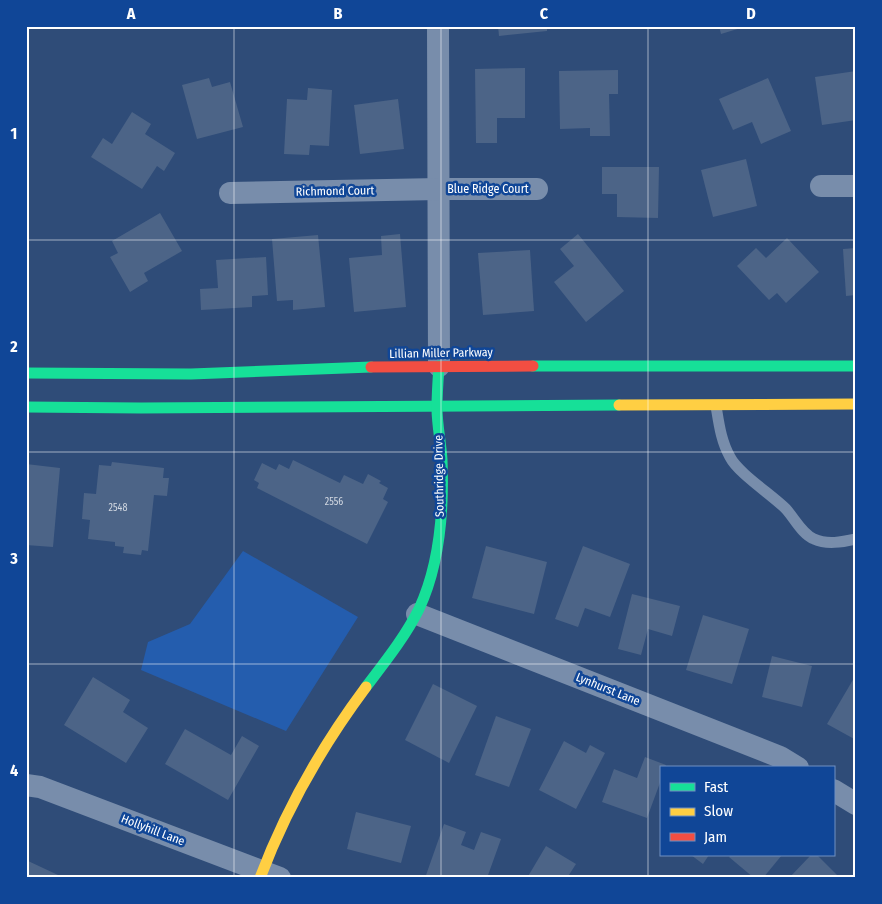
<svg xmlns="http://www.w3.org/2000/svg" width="882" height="904" font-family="'Fira Sans Condensed',sans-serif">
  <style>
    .green { fill: #245dae }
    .building { fill: #4c6487 }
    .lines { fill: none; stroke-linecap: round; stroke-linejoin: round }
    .lane { stroke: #788dab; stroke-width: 11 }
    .street { stroke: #788dab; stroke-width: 22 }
    .fast { stroke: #16e098; stroke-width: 11 }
    .slow { stroke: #ffcf43; stroke-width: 11 }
    .jam { stroke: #f24e42; stroke-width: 11 }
    .grid { fill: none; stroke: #fff; stroke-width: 1; stroke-opacity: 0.55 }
    .labels { text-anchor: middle; stroke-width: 5; stroke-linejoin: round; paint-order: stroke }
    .number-label { font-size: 10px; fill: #d2d8e1 }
    .street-label { font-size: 12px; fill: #fff; stroke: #104697 }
    .neatline { fill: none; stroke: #fff; stroke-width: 2 }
    .grid-label { font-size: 16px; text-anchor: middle; font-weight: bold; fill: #fff }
  </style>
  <rect width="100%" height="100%" fill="#2f4c78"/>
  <path class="green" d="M243,551L358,617L286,731L141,670L148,642L190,624Z"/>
  <g class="building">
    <path d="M498,26H547V31L499,36Z"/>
    <path d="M719,26H744V27L721,34Z"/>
    <path d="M525,68V118H497V143H476L475,69Z"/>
    <path d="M618,70V94H609L610,136H590V128L560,129L559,71Z"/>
    <path d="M856,71V120L822,125L815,77Z"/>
    <path d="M209,78L212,87L230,82L243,127L197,139L182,85Z"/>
    <path d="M768,78L791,131L761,144L752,122L733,130L719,99Z"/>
    <path d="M308,88L332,90L329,146L310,145L309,155L284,154L287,99L307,100Z"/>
    <path d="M398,99L404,149L360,154L354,105Z"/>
    <path d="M132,112L151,124L145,134L175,153L164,171L157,166L142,189L91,157L103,138L112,144Z"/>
    <path d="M746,159L757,206L713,217L701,170Z"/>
    <path d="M602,167H659L658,218L617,217V194H602Z"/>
    <path d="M160,213L182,251L144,273L148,281L130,292L110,257L118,253L112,241Z"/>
    <path d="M400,234L406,307L354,312L349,258L382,255L381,236Z"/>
    <path d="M578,234L624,291L586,322L554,282L574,266L560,249Z"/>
    <path d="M318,235L325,307L293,310V300L277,301L272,239Z"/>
    <path d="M787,238L819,272L786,303L777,293L769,300L737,266L756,248L766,258Z"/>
    <path d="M856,248V295L846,296L843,249Z"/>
    <path d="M530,250L534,311L483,315L478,253Z"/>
    <path d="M266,257L268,295L252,296V307L201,310L200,289L218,288L216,260Z"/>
    <path d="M293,460L340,483L344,475L363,484L368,474L381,481L379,483L388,488L383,499L388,502L367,544L257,488L259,483L254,480L262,463L276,470L279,464L289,469Z"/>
    <path d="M112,462L164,468L163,478H169L167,496L154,495L148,551L142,550L141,555L123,553L124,547L115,546V542L88,539L90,520L82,519L84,493L96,494L99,465L111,466Z"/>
    <path d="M26,464L60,468L53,547L26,545Z"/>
    <path d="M486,546L547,562L534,614L472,598Z"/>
    <path d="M583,546L630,564L610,617L585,608L578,627L555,619Z"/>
    <path d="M632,594L680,606L672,636L648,629L641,655L618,649Z"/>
    <path d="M703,615L749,629L732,684L686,670Z"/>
    <path d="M772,656L812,666L802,707L762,697Z"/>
    <path d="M93,677L130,700L123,712L148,728L126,763L64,725Z"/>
    <path d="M854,678L856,680V740L827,724Z"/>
    <path d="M433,684L477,706L449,763L405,740Z"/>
    <path d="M496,716L531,729L509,787L475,775Z"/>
    <path d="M185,729L231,755L242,736L259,746L228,800L165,764Z"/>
    <path d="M564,741L586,753L590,745L605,753L576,809L539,790Z"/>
    <path d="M645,757L666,765L665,768H661V780L647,818L602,802L614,769L637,778Z"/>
    <path d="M356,812L411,826L401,863L347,849Z"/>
    <path d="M444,824L466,832L461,845L474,850L481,832L501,839L487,878H425Z"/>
    <path d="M546,846L576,864L567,878H527Z"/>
    <path d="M691,855H709L703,864Z"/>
    <path d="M731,855H782L763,878H754L729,857Z"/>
    <path d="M811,855H817L840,878H789Z"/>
    <path d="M26,860L58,875L57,878H26Z"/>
  </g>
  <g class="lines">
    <path class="lane" d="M716,406C719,424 721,441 730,457C738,473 772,495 786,509C795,519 802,534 814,539C827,545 842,542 856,539"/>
    <g class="street">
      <path d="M438,26L439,366"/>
      <path d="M821,186H856"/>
      <path d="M230,193L439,189H537"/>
      <path d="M417,614L780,757L798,768"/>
      <path d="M26,785L40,787L280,878"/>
      <path d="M833,790L856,804"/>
    </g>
    <g class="fast">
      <path d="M533,366H856"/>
      <path d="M26,373L191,374L371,367"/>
      <path d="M26,407L141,408L619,405"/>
      <path d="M366,687C385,662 405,637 419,609C440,564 444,510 442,460C441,443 437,425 437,408C437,394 438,380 439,366"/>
    </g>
    <g class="slow">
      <path d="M619,405L856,404"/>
      <path d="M260,878C286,809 322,746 366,687"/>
    </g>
    <path class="jam" d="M371,367L533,366"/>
  </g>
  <path class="grid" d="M234,26V878M441,26V878M648,26V878M26,240H856M26,452H856M26,664H856"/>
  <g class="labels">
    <g class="number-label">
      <text x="334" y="505">2556</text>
      <text x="118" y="511">2548</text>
    </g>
    <g class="street-label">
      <text x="488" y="193">Blue Ridge Court</text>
      <text transform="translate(335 191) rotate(-1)" y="4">Richmond Court</text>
      <text transform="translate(441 353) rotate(-1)" y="4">Lillian Miller Parkway</text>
      <text transform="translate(439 476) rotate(-91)" y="4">Southridge Drive</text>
      <text transform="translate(608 689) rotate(22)" y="4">Lynhurst Lane</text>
      <text transform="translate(153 830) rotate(21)" y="4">Hollyhill Lane</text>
    </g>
  </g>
  <rect width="882" height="904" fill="none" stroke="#104697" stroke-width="55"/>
  <rect x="660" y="766" width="175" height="90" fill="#104697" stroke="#7090c1"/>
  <rect x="670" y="783" width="25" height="8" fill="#16e098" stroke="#7090c1"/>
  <text x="704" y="792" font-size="15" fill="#ffffff">Fast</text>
  <rect x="670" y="808" width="25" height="8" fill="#ffcf43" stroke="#7090c1"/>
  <text x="704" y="816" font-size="15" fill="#ffffff">Slow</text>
  <rect x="670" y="833" width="25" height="8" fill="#f24e42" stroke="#7090c1"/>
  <text x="704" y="842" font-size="15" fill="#ffffff">Jam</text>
  <rect x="28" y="28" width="826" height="848" class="neatline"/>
  <g class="grid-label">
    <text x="131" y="19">A</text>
    <text x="338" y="19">B</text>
    <text x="544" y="19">C</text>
    <text x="751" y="19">D</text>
    <text x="14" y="139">1</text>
    <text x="14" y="352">2</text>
    <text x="14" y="564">3</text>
    <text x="14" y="776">4</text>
  </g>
</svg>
